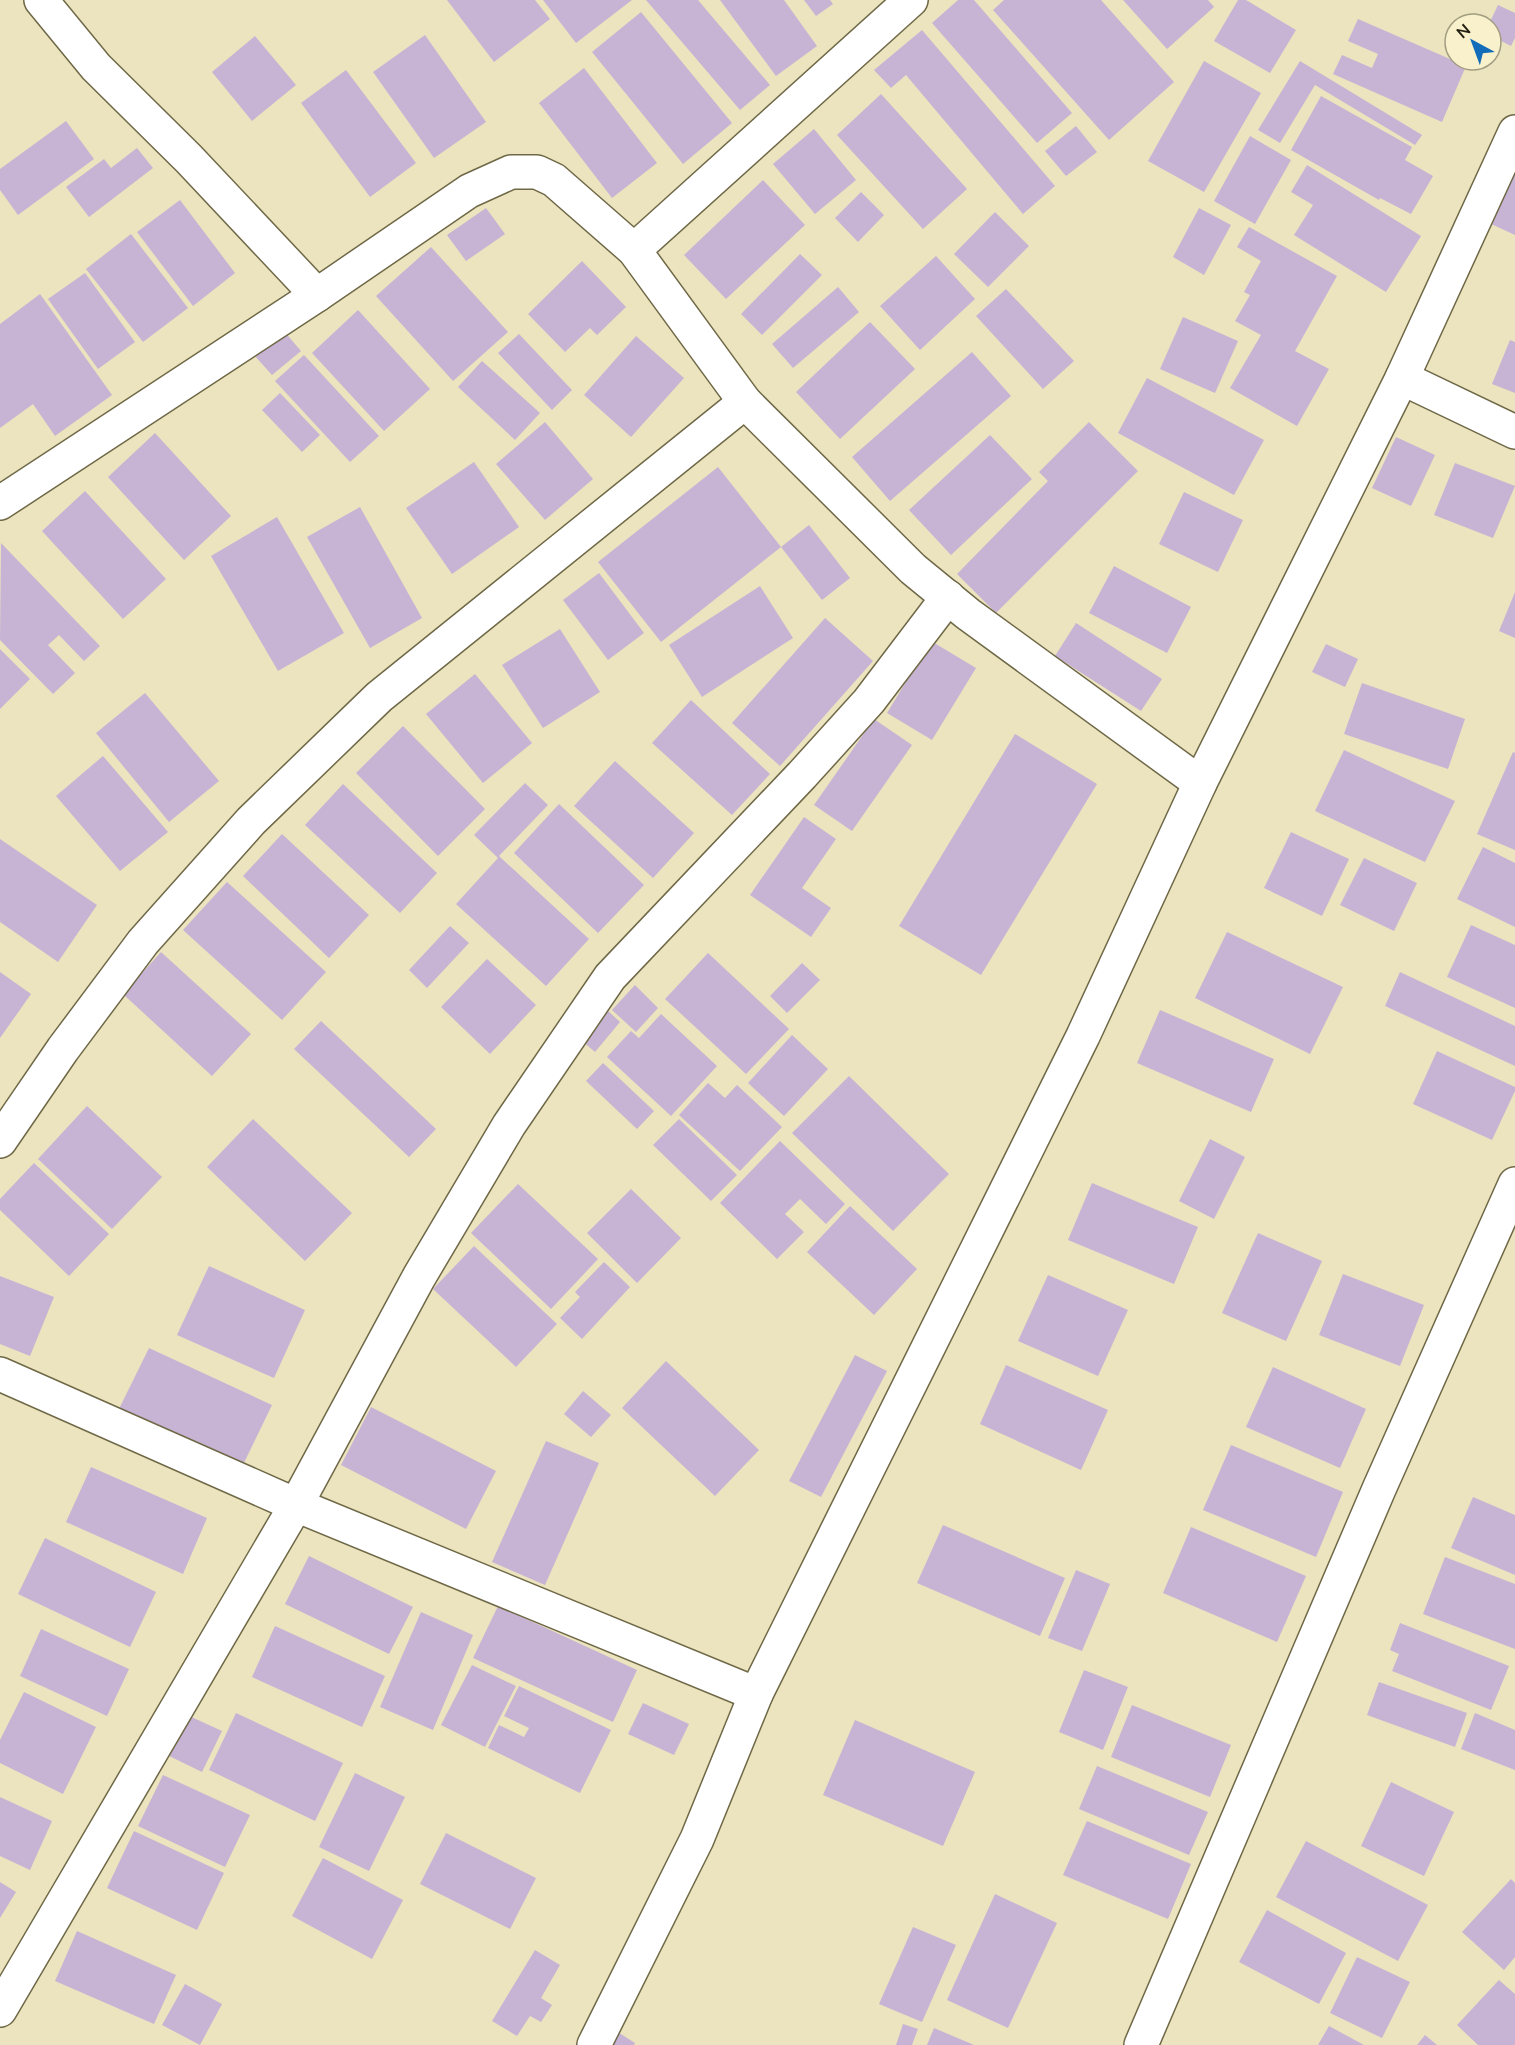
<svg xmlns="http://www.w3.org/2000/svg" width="1515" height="2045" font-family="Mulish,sans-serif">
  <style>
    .building { fill: #c7b4d4 }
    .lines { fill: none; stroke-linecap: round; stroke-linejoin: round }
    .minor-casing { stroke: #6f6847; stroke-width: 36 }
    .minor { stroke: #fff; stroke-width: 33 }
  </style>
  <rect width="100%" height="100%" fill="#ebe4bf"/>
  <g class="building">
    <path d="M447,0H535L550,19L494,62Z"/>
    <path d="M543,0H632L576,43Z"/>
    <path d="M646,0H698L770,85L740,110Z"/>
    <path d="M720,0H784L817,46L776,76Z"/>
    <path d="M804,0H830L833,4L816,16Z"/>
    <path d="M958,0H974L1072,113L1037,143L932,23Z"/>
    <path d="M1004,0H1101L1174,82L1109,140L993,10Z"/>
    <path d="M1123,0H1208L1214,7L1167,49Z"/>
    <path d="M1238,0H1246L1296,30L1270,73L1214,41Z"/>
    <path d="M1498,5L1515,13V38L1511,46L1491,36V24H1489Z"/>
    <path d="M641,12L732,123L683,164L592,52Z"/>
    <path d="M1358,19L1466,66L1442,122L1333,74L1342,55L1372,68L1378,54L1348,41Z"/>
    <path d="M922,30L1055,186L1023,214L906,75L891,88L874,70Z"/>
    <path d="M425,35L486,122L434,158L373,72Z"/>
    <path d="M255,36L296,85L252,121L212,72Z"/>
    <path d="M1204,61L1261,93L1204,192L1148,161Z"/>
    <path d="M1300,61L1422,135L1415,145L1315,85L1280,143L1258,130Z"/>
    <path d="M584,68L657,163L612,198L539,103Z"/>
    <path d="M346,70L416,163L370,197L301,103Z"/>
    <path d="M881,94L967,189L923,229L837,135Z"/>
    <path d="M1321,96L1412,147L1405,160L1433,176L1411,214L1380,198L1379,200L1291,150Z"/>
    <path d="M66,121L94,159L18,215L0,190V169Z"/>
    <path d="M1076,126L1097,152L1066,176L1045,151Z"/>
    <path d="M814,129L856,180L815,214L773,164Z"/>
    <path d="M1250,136L1291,160L1255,224L1214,201Z"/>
    <path d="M137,148L153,168L89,217L66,187L104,159L111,168Z"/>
    <path d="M1307,165L1421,236L1386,292L1294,235L1313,205L1291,192Z"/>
    <path d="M1513,172H1515V235L1489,223Z"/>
    <path d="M763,180L805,225L726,299L684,255Z"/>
    <path d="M861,192L884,215L858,242L835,218Z"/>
    <path d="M180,200L235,273L193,306L137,232Z"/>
    <path d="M486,208L505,234L466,261L447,235Z"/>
    <path d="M1199,208L1231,225L1204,275L1173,257Z"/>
    <path d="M995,212L1029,246L988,287L954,254Z"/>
    <path d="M1249,227L1337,276L1295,351L1329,369L1297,426L1230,388L1261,335L1235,321L1250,295L1244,292L1261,261L1237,247Z"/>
    <path d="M131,234L188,308L143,342L86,269Z"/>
    <path d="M431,247L508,332L453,381L376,296Z"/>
    <path d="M800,254L822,275L762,335L741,314Z"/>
    <path d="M936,256L975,299L920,350L880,306Z"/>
    <path d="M582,261L626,307L597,335L590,328L565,352L528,314Z"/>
    <path d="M85,273L135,342L98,369L48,299Z"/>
    <path d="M838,287L859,312L793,368L772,344Z"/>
    <path d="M1006,289L1074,361L1043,389L976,316Z"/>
    <path d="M40,294L112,395L55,436L33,404L0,428V324Z"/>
    <path d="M358,310L430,389L384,431L312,353Z"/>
    <path d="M1183,317L1238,341L1215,393L1160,369Z"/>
    <path d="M870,322L915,369L840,439L796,392Z"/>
    <path d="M283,330L301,351L272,375L254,355Z"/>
    <path d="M519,334L572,390L552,410L498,353Z"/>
    <path d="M636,336L684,378L631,437L584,395Z"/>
    <path d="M1510,340L1515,342V393L1492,384Z"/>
    <path d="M972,352L1011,396L890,501L852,457Z"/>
    <path d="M304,355L379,436L350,462L275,381Z"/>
    <path d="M482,361L540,413L515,440L458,387Z"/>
    <path d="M1147,378L1264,440L1234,495L1118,433Z"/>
    <path d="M280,393L320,435L302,452L262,410Z"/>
    <path d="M545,422L593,479L545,520L496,464Z"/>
    <path d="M1089,422L1138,471L996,613L957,574L1048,481L1039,472Z"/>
    <path d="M155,433L231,516L184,560L108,477Z"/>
    <path d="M990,435L1032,479L951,555L909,510Z"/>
    <path d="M1396,437L1435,455L1411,506L1372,488Z"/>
    <path d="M474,462L519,527L452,574L406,508Z"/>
    <path d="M1455,463L1515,486L1493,538L1434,515Z"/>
    <path d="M718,467L781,547L661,642L598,562Z"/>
    <path d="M85,491L166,579L123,619L42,531Z"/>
    <path d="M1184,492L1243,520L1218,572L1159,544Z"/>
    <path d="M360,507L422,618L370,648L307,537Z"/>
    <path d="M277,517L344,633L278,671L211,556Z"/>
    <path d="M809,525L850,578L822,600L781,547Z"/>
    <path d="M1,543L100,646L84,661L59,635L48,645L75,673L53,694L0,640Z"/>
    <path d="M1114,566L1191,607L1167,653L1089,613Z"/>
    <path d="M599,573L644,633L608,660L563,600Z"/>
    <path d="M760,586L793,638L702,697L669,645Z"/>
    <path d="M1515,592V638L1499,631Z"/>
    <path d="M825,618L873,661L780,766L732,723Z"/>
    <path d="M1076,623L1162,679L1141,711L1055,656Z"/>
    <path d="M560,629L600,692L543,728L502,665Z"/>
    <path d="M931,641L976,668L932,740L887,713Z"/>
    <path d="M1326,644L1358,659L1345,687L1312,672Z"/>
    <path d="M0,649L30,679L0,709Z"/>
    <path d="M475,674L532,743L483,783L426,714Z"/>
    <path d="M1362,683L1465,719L1448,769L1344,734Z"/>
    <path d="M145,693L219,781L169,822L96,733Z"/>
    <path d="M691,700L770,774L732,815L652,743Z"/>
    <path d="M874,719L912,745L852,831L814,805Z"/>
    <path d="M403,726L485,809L438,856L356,773Z"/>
    <path d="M1015,734L1097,784L981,975L899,926Z"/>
    <path d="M1344,750L1455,801L1425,862L1315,811Z"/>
    <path d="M1513,752L1515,753V850L1477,834Z"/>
    <path d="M103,756L168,832L120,871L56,796Z"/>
    <path d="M615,761L694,833L653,878L574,806Z"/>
    <path d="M525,783L548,805L499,856L589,939L546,986L456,904L498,858L474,835Z"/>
    <path d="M343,784L437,873L400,913L305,825Z"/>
    <path d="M559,804L644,885L598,933L514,853Z"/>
    <path d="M804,817L836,839L802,888L831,908L811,937L750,895Z"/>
    <path d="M1291,832L1349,859L1322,916L1264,888Z"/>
    <path d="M282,834L369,915L329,958L243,876Z"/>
    <path d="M0,839L97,905L58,962L0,922Z"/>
    <path d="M1483,847L1515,863V927L1457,899Z"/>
    <path d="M1364,858L1417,883L1394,931L1340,905Z"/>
    <path d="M227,882L326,972L282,1020L183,930Z"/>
    <path d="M1471,925L1515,945V1008L1447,977Z"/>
    <path d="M450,926L469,943L427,988L409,970Z"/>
    <path d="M1227,932L1343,987L1310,1054L1195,998Z"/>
    <path d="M161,952L251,1034L212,1076L123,994Z"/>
    <path d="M708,953L789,1029L746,1074L665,999Z"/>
    <path d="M487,959L536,1005L490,1054L441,1007Z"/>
    <path d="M802,963L820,980L787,1013L770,996Z"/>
    <path d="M0,972L31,994L0,1038Z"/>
    <path d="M1400,972L1515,1026V1066L1385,1006Z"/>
    <path d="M635,985L658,1008L636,1032L612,1010Z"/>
    <path d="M607,1010L620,1022L595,1052L581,1040Z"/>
    <path d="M1160,1010L1274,1059L1251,1112L1137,1063Z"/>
    <path d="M661,1014L717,1066L671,1116L607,1057L631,1031L639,1038Z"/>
    <path d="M321,1021L436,1129L409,1157L294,1049Z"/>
    <path d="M792,1035L828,1069L784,1116L748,1083Z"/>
    <path d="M1437,1051L1515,1087V1091L1492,1140L1413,1104Z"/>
    <path d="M603,1063L654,1111L637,1129L586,1081Z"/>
    <path d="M849,1076L949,1174L893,1231L792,1133Z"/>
    <path d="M708,1083L725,1098L737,1085L782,1127L740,1171L679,1115Z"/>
    <path d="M87,1106L162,1177L112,1229L38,1159Z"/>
    <path d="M253,1119L352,1213L305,1261L207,1167Z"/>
    <path d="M679,1119L737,1175L711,1201L653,1145Z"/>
    <path d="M1210,1139L1245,1157L1214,1219L1179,1201Z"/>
    <path d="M780,1141L845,1204L826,1224L800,1199L785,1214L804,1232L777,1259L720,1203Z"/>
    <path d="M34,1163L109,1234L69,1276L0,1210V1199Z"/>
    <path d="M1092,1183L1198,1227L1174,1284L1068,1240Z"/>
    <path d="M518,1184L598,1259L551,1309L471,1233Z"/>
    <path d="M631,1189L681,1238L637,1283L587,1233Z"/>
    <path d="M850,1206L917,1269L874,1315L807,1252Z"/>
    <path d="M1258,1233L1322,1261L1286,1341L1222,1313Z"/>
    <path d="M474,1246L557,1324L516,1367L433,1289Z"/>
    <path d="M604,1262L630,1287L582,1339L560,1318L580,1297L575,1292Z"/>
    <path d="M209,1266L305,1310L274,1378L177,1335Z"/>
    <path d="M1343,1274L1424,1305L1400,1366L1319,1335Z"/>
    <path d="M1048,1275L1128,1310L1098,1376L1018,1341Z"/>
    <path d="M0,1276L54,1297L30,1356L0,1344Z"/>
    <path d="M149,1348L272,1405L240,1471L117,1413Z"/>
    <path d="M855,1355L887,1371L821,1497L789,1481Z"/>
    <path d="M666,1361L759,1450L715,1496L622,1408Z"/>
    <path d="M1006,1365L1108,1410L1081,1470L980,1424Z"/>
    <path d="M1273,1367L1366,1409L1340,1468L1246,1427Z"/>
    <path d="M583,1391L611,1415L591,1437L564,1414Z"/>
    <path d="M371,1407L496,1471L466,1529L341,1465Z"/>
    <path d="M546,1441L599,1463L545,1585L492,1562Z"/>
    <path d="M1231,1445L1343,1492L1316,1557L1203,1510Z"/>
    <path d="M91,1467L207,1518L183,1574L66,1522Z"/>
    <path d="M1473,1497L1515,1515V1575L1451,1548Z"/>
    <path d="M943,1525L1065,1578L1040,1636L917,1583Z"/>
    <path d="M1191,1527L1306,1576L1277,1642L1163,1593Z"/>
    <path d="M45,1538L156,1592L130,1647L18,1594Z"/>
    <path d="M309,1556L413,1607L389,1654L285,1604Z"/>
    <path d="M1445,1557L1515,1584V1649L1423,1614Z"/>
    <path d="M1076,1570L1110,1584L1082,1651L1048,1638Z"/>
    <path d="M498,1606L637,1670L613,1722L473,1658Z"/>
    <path d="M421,1612L473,1635L433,1730L380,1707Z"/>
    <path d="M1400,1623L1509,1666L1491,1710L1392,1671L1399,1654L1390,1650Z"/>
    <path d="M275,1626L385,1676L362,1727L252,1677Z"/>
    <path d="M41,1629L129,1669L107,1716L20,1676Z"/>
    <path d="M472,1665L516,1686L485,1747L441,1725Z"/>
    <path d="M1084,1670L1128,1687L1103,1750L1059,1732Z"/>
    <path d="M1379,1682L1467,1713L1455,1747L1367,1715Z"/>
    <path d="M519,1686L611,1730L580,1793L488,1748L499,1725L524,1737L529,1728L504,1716Z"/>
    <path d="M24,1692L96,1727L63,1794L0,1763V1740Z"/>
    <path d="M643,1703L689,1724L674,1755L628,1734Z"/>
    <path d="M1132,1705L1231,1745L1210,1797L1111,1757Z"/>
    <path d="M236,1713L343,1763L315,1821L209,1770Z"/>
    <path d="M1475,1713L1515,1730V1770L1461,1749Z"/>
    <path d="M185,1714L222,1731L202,1772L165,1754Z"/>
    <path d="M855,1720L975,1772L943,1846L823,1795Z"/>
    <path d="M1097,1766L1208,1812L1189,1855L1079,1809Z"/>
    <path d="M355,1773L405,1797L369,1871L319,1847Z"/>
    <path d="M163,1775L250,1815L225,1867L138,1826Z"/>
    <path d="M1391,1782L1454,1812L1424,1876L1361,1846Z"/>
    <path d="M0,1797L52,1821L30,1870L0,1856Z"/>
    <path d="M1087,1821L1191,1864L1168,1919L1063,1875Z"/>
    <path d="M134,1831L224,1873L197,1930L107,1888Z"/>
    <path d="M446,1833L536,1878L510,1929L420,1884Z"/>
    <path d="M1306,1841L1428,1905L1398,1961L1276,1897Z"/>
    <path d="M323,1858L403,1900L372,1959L292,1916Z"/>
    <path d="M1511,1879L1515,1883V1957L1504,1970L1462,1932Z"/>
    <path d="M0,1882L16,1892L0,1918Z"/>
    <path d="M995,1894L1057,1923L1008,2028L947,2000Z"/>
    <path d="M1267,1910L1346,1953L1319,2004L1239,1962Z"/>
    <path d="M913,1927L956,1945L922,2022L879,2004Z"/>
    <path d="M77,1931L176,1975L154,2024L55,1981Z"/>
    <path d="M535,1950L560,1965L541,1998L552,2005L541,2022L530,2016L517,2036L492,2021Z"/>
    <path d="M1357,1957L1410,1982L1382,2038L1330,2013Z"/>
    <path d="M1499,1980L1515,1994V2045H1478L1457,2025Z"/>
    <path d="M185,1984L222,2004L200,2045L162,2025Z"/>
    <path d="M903,2024L918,2029L912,2045H896Z"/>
    <path d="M1329,2026L1364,2045H1318Z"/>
    <path d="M934,2028L974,2045H927Z"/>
    <path d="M616,2031L635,2043L634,2045H607Z"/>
    <path d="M1425,2035L1437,2045H1417Z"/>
  </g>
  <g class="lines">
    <defs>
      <g id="minor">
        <path d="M41,0L96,67L189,159L317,295"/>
        <path d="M634,250L911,0"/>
        <path d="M1402,378L1515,432"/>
        <path d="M0,503L317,295L469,191L511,172H537L554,180L634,250L745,402L913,569L968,614L1200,783"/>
        <path d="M0,1141L63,1049L143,942L251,821L379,697L745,402"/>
        <path d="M0,1374L296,1505L756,1694"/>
        <path d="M0,2010L296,1505L419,1277L509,1125L610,977L802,775L869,701L948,597"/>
        <path d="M594,2045L697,1839L756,1694L1083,1036L1200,783L1402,378L1515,132"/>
        <path d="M1141,2045L1379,1489L1515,1184"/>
      </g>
    </defs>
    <use href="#minor" class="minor-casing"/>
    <use href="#minor" class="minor"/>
  </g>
  <g transform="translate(1473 42) rotate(319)"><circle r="28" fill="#f8f1cc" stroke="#a29d81" stroke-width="1.5"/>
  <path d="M0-4.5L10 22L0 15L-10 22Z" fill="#126cb9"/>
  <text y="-9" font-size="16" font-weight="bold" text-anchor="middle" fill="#221f11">N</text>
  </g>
</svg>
